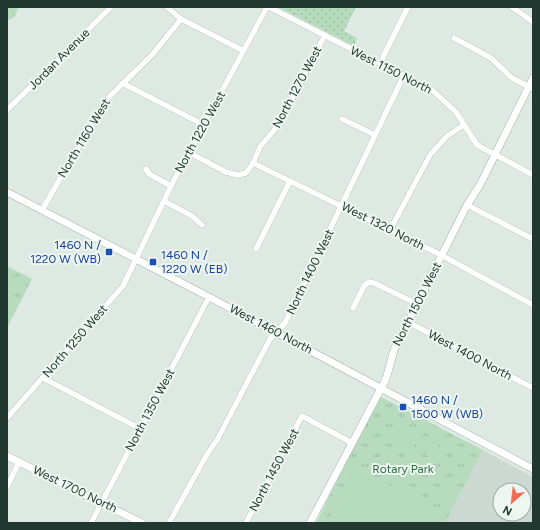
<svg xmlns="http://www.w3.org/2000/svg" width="540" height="530" font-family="Figtree,sans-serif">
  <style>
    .built { fill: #ccd9d2; fill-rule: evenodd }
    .grass { fill: url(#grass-dots) }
    .park { fill: url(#park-tufts) }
    .garden { fill: #b6dbbd }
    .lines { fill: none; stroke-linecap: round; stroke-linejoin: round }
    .minor-casing { stroke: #a1b0aa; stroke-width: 6 }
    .tertiary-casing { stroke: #a1b0aa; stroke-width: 8 }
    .minor { stroke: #fff; stroke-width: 5.5 }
    .tertiary { stroke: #fff; stroke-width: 7 }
    .transit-dot { fill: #1a4fb4; stroke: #eef6f1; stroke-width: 1.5 }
    .labels { text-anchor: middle; stroke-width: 4; stroke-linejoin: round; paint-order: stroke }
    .street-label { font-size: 12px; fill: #203830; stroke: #eef6f1 }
    .transit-label { font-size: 12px; fill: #164399; stroke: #eef6f1; text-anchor: start }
    .park-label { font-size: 12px; fill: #2b6e3f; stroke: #eef6f1 }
  </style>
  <defs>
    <pattern id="grass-dots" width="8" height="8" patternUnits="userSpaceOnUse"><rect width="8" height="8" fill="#b6dbbd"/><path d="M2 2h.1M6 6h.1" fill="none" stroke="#9cbda3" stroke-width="1.8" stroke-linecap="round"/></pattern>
    <pattern id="park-tufts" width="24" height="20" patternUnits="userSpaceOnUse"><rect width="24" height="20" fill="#b6dbbd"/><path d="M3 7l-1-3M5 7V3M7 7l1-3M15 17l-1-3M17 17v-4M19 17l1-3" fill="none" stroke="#9cbda3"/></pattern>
  </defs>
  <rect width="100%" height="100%" fill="#dee9e3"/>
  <path class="built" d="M483,450L533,477V523H445ZM500,490H524V514H500Z"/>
  <path class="grass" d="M278,7H295L299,9L301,7H356L344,31L357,38L354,46Z"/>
  <g class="park">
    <path d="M7,7H19L14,17L7,21Z"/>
    <path d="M7,266L32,279L7,328Z"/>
    <path d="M379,396L483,450L445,523H316Z"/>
  </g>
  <g class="garden">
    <path d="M403,424L410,428L402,443L395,439Z"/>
    <path d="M413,430L420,433L413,448L406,444Z"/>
    <path d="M423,435L430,438L423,453L416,450Z"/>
    <path d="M434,440L440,443L433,458L426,455Z"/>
    <path d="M355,467L440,512L435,523H326Z"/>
    <path d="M446,490L454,494L448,507L440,503Z"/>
  </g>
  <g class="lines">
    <defs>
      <g id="minor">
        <path d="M167,7L181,19L244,51"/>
        <path d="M269,7L432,90L456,112L477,145L533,175"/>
        <path d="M512,7L533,22"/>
        <path d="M454,38L491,58L512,78L533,89"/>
        <path d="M380,63L408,7"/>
        <path d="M122,83L204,125"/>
        <path d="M7,110L111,7"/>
        <path d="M342,119L375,135"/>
        <path d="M190,153L226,172L238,175L246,173L253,163L260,147L279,124L325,35"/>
        <path d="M253,163L441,255L533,305"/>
        <path d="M146,169L149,174L171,186"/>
        <path d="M164,201L192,216L202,225"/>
        <path d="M467,205L533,239"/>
        <path d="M42,210L105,101L152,55L181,19"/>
        <path d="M390,230L430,155L447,136L464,125"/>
        <path d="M256,249L290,181"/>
        <path d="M353,308L364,286L369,282L374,283L417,304"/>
        <path d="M408,322L533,388"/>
        <path d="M43,378L137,427L140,430"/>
        <path d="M7,418L123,286L171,186L267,7"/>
        <path d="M7,487L19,462"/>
        <path d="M91,523L209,297"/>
        <path d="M169,523L206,456L217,440L270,339L285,323L404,75"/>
        <path d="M246,523L302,416L352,443"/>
      </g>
      <g id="tertiary">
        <path d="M7,192L209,297L533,469"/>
        <path d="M7,456L142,523"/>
        <path d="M310,523L386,379L394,350L467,205L480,185L533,78"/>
      </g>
    </defs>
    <use href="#minor" class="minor-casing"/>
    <use href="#tertiary" class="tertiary-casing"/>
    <use href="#minor" class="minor"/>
    <use href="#tertiary" class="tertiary"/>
  </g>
  <g class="transit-dot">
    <rect x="105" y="248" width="8" height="8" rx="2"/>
    <rect x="149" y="258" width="8" height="8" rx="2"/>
    <rect x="399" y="403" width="8" height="8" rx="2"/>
  </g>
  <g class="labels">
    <g class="street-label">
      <text transform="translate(59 59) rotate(-45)" y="4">Jordan Avenue</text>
      <text transform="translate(391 70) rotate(27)" y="4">West 1150 North</text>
      <text transform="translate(297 87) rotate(-62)" y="4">North 1270 West</text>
      <text transform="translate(200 132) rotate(-61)" y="4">North 1220 West</text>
      <text transform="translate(84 138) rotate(-59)" y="4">North 1160 West</text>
      <text transform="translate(383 226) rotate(27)" y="4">West 1320 North</text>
      <text transform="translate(310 272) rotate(-64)" y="4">North 1400 West</text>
      <text transform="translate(417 304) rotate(-63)" y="4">North 1500 West</text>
      <text transform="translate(271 329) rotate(28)" y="4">West 1460 North</text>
      <text transform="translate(75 341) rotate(-49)" y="4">North 1250 West</text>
      <text transform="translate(470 355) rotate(28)" y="4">West 1400 North</text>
      <text transform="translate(150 410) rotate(-62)" y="4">North 1350 West</text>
      <text transform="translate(274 470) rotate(-62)" y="4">North 1450 West</text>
      <text transform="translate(75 489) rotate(26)" y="4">West 1700 North</text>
    </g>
    <g class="transit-label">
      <text x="101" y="249" text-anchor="end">1460 N /<tspan x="101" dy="14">1220 W (WB)</tspan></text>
      <text x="161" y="259">1460 N /<tspan x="161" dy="14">1220 W (EB)</tspan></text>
      <text x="411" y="404">1460 N /<tspan x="411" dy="14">1500 W (WB)</tspan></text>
    </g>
    <g class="park-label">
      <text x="403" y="473">Rotary Park</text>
    </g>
  </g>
  <rect width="540" height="530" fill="none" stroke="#203830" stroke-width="16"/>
  <g transform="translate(512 502) rotate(208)"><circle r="19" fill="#eef6f1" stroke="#9caaa4"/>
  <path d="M0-3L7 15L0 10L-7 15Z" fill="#f06e56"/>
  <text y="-6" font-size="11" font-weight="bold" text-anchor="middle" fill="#203830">N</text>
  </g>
</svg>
